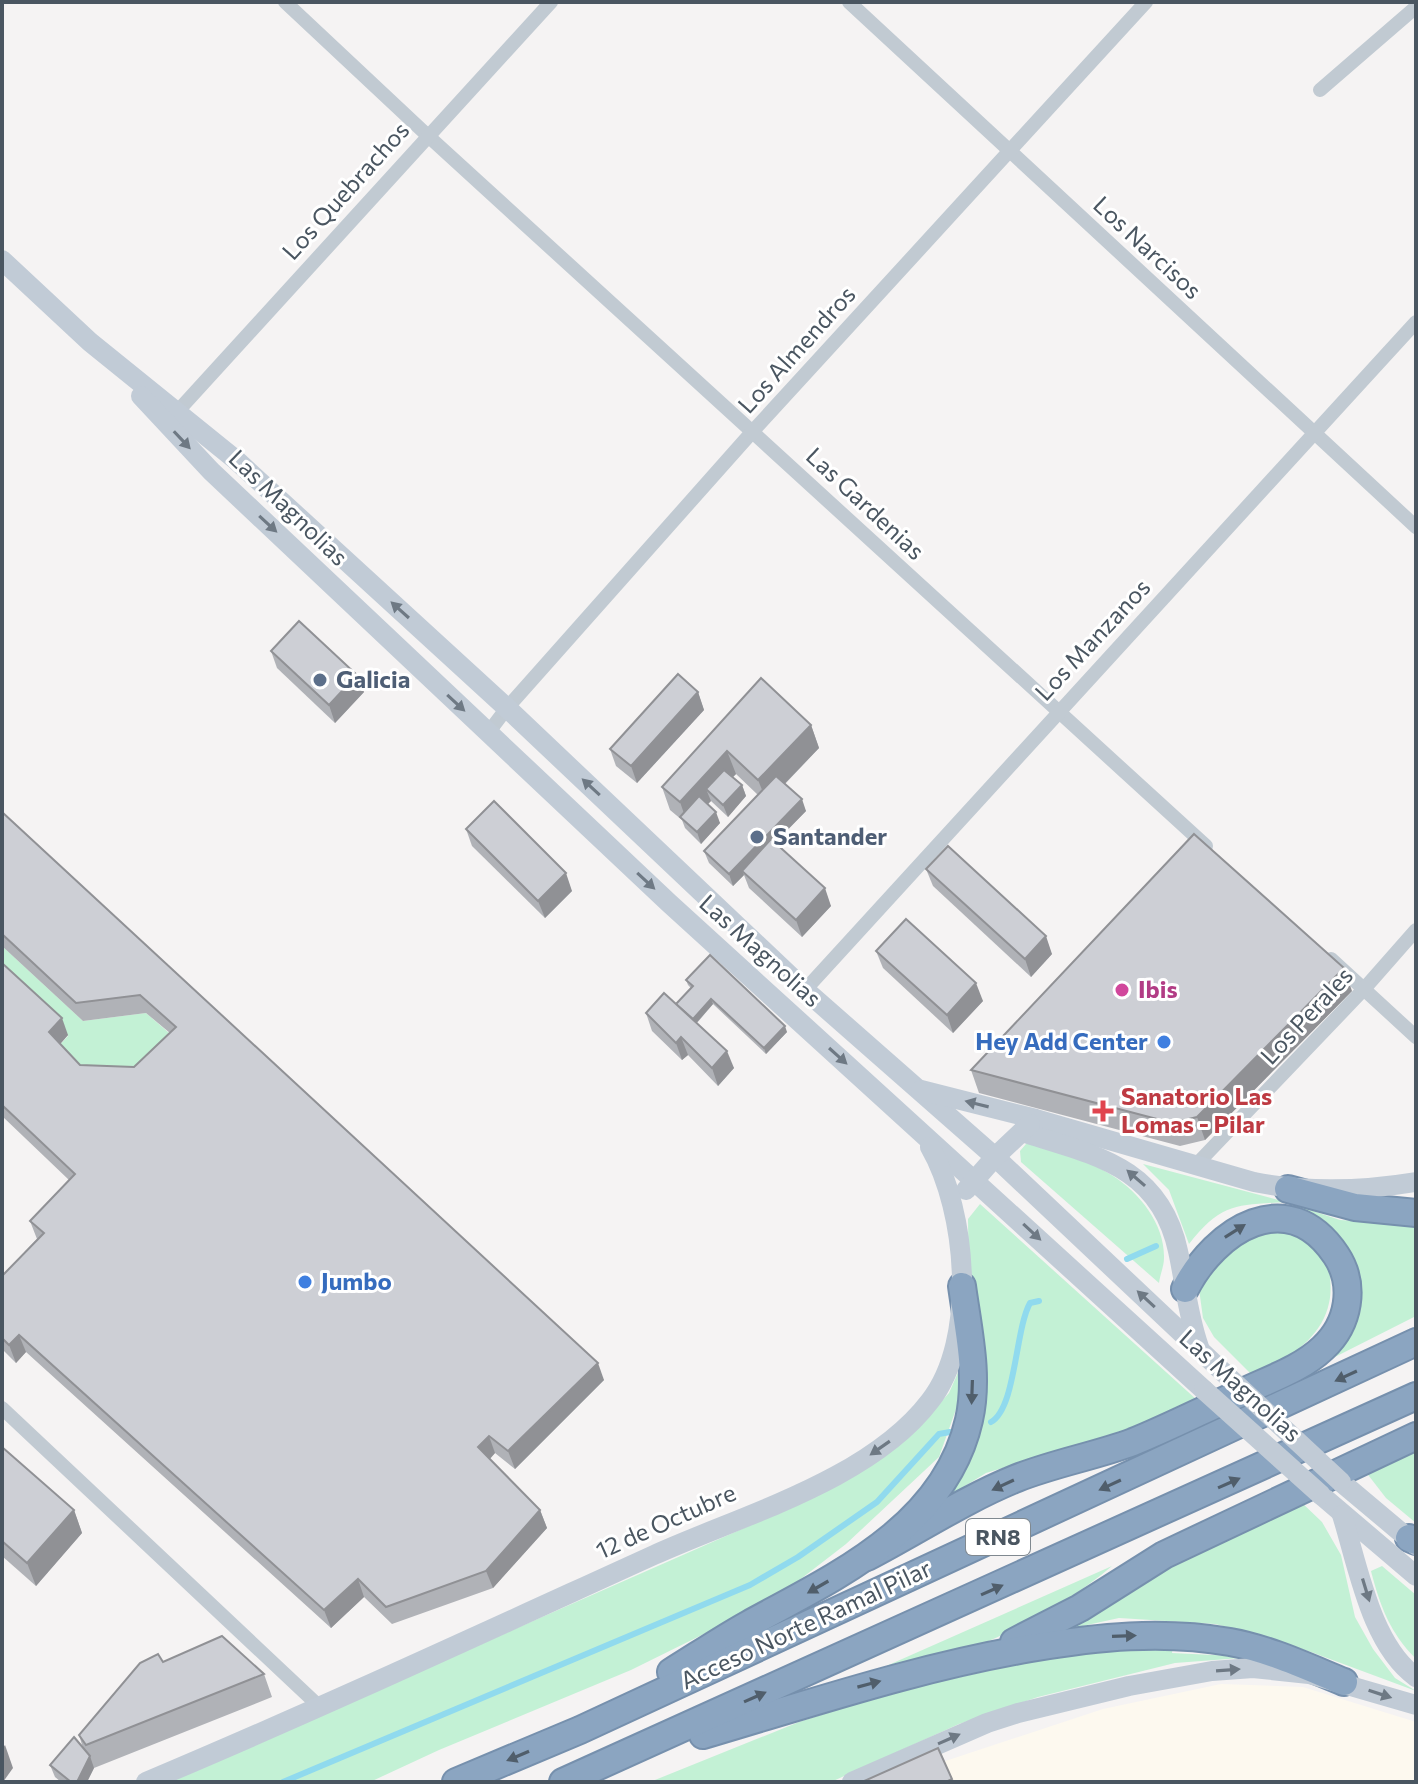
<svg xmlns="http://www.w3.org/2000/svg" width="1418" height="1784" font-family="Commissioner,sans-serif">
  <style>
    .commercial { fill: #fdf9ef }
    .green { fill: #c3f1d5 }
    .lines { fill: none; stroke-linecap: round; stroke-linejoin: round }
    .stream { stroke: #90daee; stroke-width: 6 }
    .highway-casing { stroke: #7690ad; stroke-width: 30 }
    .street { stroke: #c1cad2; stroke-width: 14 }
    .secondary { stroke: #c1cbd6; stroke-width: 20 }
    .highway { stroke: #8ba5c1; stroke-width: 26 }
    .secondary-bridge { stroke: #c1cbd6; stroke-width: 20 }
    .wall { fill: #b0b2b7 }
    .shaded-wall { fill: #909195 }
    .building { fill: #cdcfd5; stroke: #909195; stroke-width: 2 }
    .oneway { fill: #6e7984 }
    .oneway2 { fill: #505e6b }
    .service-dot { fill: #5c6f8a; stroke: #fff; stroke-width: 3 }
    .hotel-dot { fill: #d1479c; stroke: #fff; stroke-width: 3 }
    .shop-dot { fill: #3f7fe0; stroke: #fff; stroke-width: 3 }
    .health-dot { fill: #e0444e; stroke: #fff; stroke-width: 3 }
    .labels { text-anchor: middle; stroke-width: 6; stroke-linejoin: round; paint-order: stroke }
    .shield { fill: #fff; stroke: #808990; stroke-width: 2 }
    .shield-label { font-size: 22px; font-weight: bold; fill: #4a5661 }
    .street-label { font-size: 24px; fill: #4a5661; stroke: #fff }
    .service-label { font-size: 24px; font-weight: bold; fill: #4e5e75; stroke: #fff; text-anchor: start }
    .hotel-label { font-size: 24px; font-weight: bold; fill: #b23c85; stroke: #fff; text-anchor: start }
    .shop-label { font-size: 24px; font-weight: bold; fill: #366cbe; stroke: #fff; text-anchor: end }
    .health-label { font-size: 24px; font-weight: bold; fill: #be3a42; stroke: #fff; text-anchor: start }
  </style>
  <rect width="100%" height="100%" fill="#f5f3f3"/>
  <path class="commercial" d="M1221,1684L1303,1687L1416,1722V1782H890L909,1773L1103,1709Z"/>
  <g class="green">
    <path d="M2,946L83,1021L146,1013L183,1045L140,1085L86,1083L55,1050L68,1036L2,975Z"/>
    <path d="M1026,1144H1038C1062,1154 1091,1161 1113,1176C1140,1193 1165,1225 1164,1258C1164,1266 1160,1275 1159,1283L1021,1162L1020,1151Z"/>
    <path d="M1143,1164L1286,1202C1237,1205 1221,1203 1189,1244L1169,1190Z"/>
    <path d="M980,1204L1197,1400L1129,1429L986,1473L926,1510L971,1449L968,1219Z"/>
    <path d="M1301,1207L1340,1220L1416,1225V1316L1325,1362L1348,1337L1324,1226Z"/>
    <path d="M1273,1230L1300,1234L1329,1264C1330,1277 1332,1291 1329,1303C1322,1339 1283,1364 1251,1374L1214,1337L1203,1318L1199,1289L1229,1242Z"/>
    <path d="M960,1368V1398L939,1457L846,1544L780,1595L718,1627L631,1670L439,1750L370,1782H168L810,1499L920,1425L949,1393Z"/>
    <path d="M1416,1440V1523L1386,1498L1362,1467Z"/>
    <path d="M1299,1500L1322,1522L1341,1555L1355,1617L1373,1649L1395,1678L1416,1691L1311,1652L1255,1634L1215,1624L1119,1618L1064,1630L1113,1598Z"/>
    <path d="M1112,1566C1072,1600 1023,1628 974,1647C944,1658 911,1665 879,1674L884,1667Z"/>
    <path d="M1382,1566L1416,1595V1659C1390,1633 1380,1606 1371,1571Z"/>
    <path d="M1109,1644L1173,1645L1172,1653L1254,1657L1175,1663L1038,1697L959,1724L831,1782H650L799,1722L893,1692Z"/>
  </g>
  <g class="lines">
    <g class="stream">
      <path d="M1127,1259L1156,1246"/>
      <path d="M991,1422C1016,1408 1015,1330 1030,1303L1039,1301"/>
      <path d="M283,1782L750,1585L798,1557L877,1502L939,1434L950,1432"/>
    </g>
    <defs>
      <g id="highway">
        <path d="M1288,1189L1355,1207L1416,1213"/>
        <path d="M1409,1538L1416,1541"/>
        <path d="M867,1557C917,1531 965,1499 1017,1478C1055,1463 1095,1456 1133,1442C1170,1427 1207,1408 1243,1392C1270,1379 1301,1369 1323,1348C1349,1324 1356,1285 1336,1255C1288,1183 1215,1230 1185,1289"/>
        <path d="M1014,1642L1080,1608L1164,1555L1416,1436"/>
        <path d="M671,1672C697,1656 722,1639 749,1624C835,1577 945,1527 969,1420C979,1376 968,1330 962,1286"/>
        <path d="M703,1735C812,1703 919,1667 1031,1648C1097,1637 1162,1630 1230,1642C1269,1649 1307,1667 1344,1682"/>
        <path d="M456,1782L580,1730L1416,1342"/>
        <path d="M563,1782L1416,1396"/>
      </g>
    </defs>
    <use href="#highway" class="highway-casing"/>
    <g class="street">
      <path d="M285,2L427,135L1206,846"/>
      <path d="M849,2L1416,527"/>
      <path d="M1320,90L1416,7"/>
      <path d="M177,412L551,2"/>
      <path d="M488,733L507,708L753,431L1146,2"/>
      <path d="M1331,959L1416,1037"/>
      <path d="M805,990L1416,322"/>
      <path d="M1195,1166L1364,989L1416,930"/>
      <path d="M2,1408L321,1708"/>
    </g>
    <g class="secondary">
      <path d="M2,260L90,342L236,460L507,708L805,990L995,1157L1223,1372"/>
      <path d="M141,396L211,471L669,903L1204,1390"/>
      <path d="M921,1090L1036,1119L1254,1182C1309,1193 1361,1191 1416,1182"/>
      <path d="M1022,1132C1094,1155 1160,1166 1178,1251C1185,1283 1188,1316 1199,1347"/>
      <path d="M966,1190L995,1157L1030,1124"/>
      <path d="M1341,1482L1416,1545"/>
      <path d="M1321,1495L1416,1576"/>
      <path d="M1342,1515C1358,1566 1371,1645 1416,1677"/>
      <path d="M146,1782C317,1710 485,1632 654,1555C742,1515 870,1480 930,1401C978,1340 967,1211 930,1147"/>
      <path d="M852,1782L987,1723L1018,1713L1129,1686L1212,1671L1253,1668L1309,1674L1416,1705"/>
    </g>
    <use href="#highway" class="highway"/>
    <g class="secondary-bridge">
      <path d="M1223,1372L1341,1482"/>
      <path d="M1204,1390L1321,1495"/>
    </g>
  </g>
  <g class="wall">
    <path d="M271,651L364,692L335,723L277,668Z"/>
    <path d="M761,678L811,725L819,748L785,784L806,811L775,843L831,906L802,937L749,888L744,875L733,886L709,863L704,851L758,795L736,774L733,777L742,785L746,796L728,817L711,801L707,804L720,823L701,844L685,828L682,820L670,810L662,787Z"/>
    <path d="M698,692L704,710L637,783L616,766L610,749Z"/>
    <path d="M2,812L604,1380L515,1469L495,1453L490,1459L540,1510L547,1528L493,1588L392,1624L364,1597L331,1628L26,1352L16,1363L2,1349V1276L37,1239L30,1221L69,1180L2,1116V963L68,1035L60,1044L80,1065L134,1067L170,1033L146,1013L83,1021L2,946Z"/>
    <path d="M466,829L572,891L545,918L472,846Z"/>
    <path d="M926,869L1052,954L1031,977L933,886Z"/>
    <path d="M876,951L983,1001L953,1033L883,968Z"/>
    <path d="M686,980L787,1032L766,1054L713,1004L697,1023L734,1068L718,1086L688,1055L682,1060L652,1031L646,1013L676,1004L691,988L688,985Z"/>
    <path d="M1352,991L1205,1140L1180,1146L979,1093L971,1070Z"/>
    <path d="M2,1447L74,1510L82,1533L36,1586L2,1556Z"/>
    <path d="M163,1662L264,1674L272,1697L94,1768L87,1782H61L55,1777L50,1765L83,1748L79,1735Z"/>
  </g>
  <g class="shaded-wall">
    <path d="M357,675L364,692L335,723L329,705Z"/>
    <path d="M698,692L704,710L637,783L631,766Z"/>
    <path d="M811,725L819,748L767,802L758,780Z"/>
    <path d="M727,751L736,774L714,796L706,789L711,801L688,825L680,802Z"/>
    <path d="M742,785L746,796L728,817L723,805Z"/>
    <path d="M802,799L806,811L745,873L742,871L744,875L733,886L729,874Z"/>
    <path d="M716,812L720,823L701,844L697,832Z"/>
    <path d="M566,873L572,891L545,918L538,901Z"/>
    <path d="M825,888L831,906L802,937L796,920Z"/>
    <path d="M1046,936L1052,954L1031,977L1025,959Z"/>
    <path d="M1344,968L1352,991L1205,1140L1197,1117Z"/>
    <path d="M976,983L983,1001L953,1033L947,1015Z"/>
    <path d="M711,999L713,1004L691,1029L689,1023Z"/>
    <path d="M62,1018L68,1035L55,1050L49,1032Z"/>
    <path d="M785,1026L787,1032L766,1054L764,1048Z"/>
    <path d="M681,1037L688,1055L682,1060L676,1043Z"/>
    <path d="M727,1051L734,1068L718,1086L712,1068Z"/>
    <path d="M19,1335L26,1352L16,1363L9,1345Z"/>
    <path d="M598,1363L604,1380L515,1469L508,1451Z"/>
    <path d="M489,1436L495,1453L485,1464L478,1447Z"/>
    <path d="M74,1510L82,1533L36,1586L27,1563Z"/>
    <path d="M540,1510L547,1528L493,1588L486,1571Z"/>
    <path d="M358,1579L364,1597L331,1628L324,1610Z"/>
    <path d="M5,1745L13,1768L3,1782H2V1749Z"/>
    <path d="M90,1756L94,1768L87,1782H77Z"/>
  </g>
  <g class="building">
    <path d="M299,621L357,675L329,705L271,651Z"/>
    <path d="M678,674L698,692L631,766L610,749Z"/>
    <path d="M761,678L811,725L758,780L727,751L680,802L662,787Z"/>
    <path d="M724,770L742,785L723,805L706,789Z"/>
    <path d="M776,776L802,799L729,874L704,851Z"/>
    <path d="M699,796L716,812L697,832L680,817Z"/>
    <path d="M494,801L566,873L538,901L466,829Z"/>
    <path d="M2,812L598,1363L508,1451L489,1436L478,1447L540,1510L486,1571L386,1607L358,1579L324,1610L19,1335L9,1345L2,1338V1276L44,1233L30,1221L75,1174L2,1105V963L62,1018L49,1032L80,1065L134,1067L176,1027L140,995L76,1003L2,934Z"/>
    <path d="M1194,834L1344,968L1197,1117L1172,1123L971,1070Z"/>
    <path d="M771,839L825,888L796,920L742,871Z"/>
    <path d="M948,846L1046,936L1025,959L926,869Z"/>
    <path d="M906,919L976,983L947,1015L876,951Z"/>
    <path d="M710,955L785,1026L764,1048L711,999L693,1019L676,1004L693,986L686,980Z"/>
    <path d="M664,993L727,1051L712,1068L681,1037L676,1043L646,1013Z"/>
    <path d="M2,1447L74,1510L27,1563L2,1541Z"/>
    <path d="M222,1636L264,1674L86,1745L79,1735L140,1663L158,1654L163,1662Z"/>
    <path d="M74,1737L90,1756L77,1782H71L50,1765Z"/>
    <path d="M938,1748L952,1779L946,1782H862Z"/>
  </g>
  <defs><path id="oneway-solid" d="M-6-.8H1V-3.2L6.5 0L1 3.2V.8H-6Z" transform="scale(2)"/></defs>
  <g class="oneway">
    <use href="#oneway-solid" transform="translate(182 440) rotate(47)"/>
    <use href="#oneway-solid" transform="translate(268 524) rotate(43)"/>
    <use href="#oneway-solid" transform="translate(400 610) rotate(-138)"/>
    <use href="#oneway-solid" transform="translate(456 703) rotate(43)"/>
    <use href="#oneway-solid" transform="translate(591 787) rotate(-137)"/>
    <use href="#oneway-solid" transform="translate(646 881) rotate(43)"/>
    <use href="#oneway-solid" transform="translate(838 1056) rotate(42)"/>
    <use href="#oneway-solid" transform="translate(977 1104) rotate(-166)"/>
    <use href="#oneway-solid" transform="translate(1136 1178) rotate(-139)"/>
    <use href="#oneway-solid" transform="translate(1032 1232) rotate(43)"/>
    <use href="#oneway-solid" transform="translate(1146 1299) rotate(-137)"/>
    <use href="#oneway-solid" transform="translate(880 1448) rotate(145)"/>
    <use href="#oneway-solid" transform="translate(1366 1590) rotate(73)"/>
    <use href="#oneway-solid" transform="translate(1228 1670) rotate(-4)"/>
    <use href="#oneway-solid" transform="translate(1380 1694) rotate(18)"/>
    <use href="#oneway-solid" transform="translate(949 1739) rotate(-24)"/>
  </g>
  <g class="oneway2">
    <use href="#oneway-solid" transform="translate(1235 1231) rotate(-32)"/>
    <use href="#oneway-solid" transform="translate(1346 1376) rotate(155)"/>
    <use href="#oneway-solid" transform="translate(972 1392) rotate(92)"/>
    <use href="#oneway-solid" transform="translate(1229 1483) rotate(-24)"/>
    <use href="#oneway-solid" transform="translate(1003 1485) rotate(155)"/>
    <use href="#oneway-solid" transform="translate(1110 1485) rotate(155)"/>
    <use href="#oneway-solid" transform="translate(818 1587) rotate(150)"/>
    <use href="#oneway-solid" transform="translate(992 1590) rotate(-24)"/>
    <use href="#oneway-solid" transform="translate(1124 1636) rotate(-2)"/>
    <use href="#oneway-solid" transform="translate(869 1684) rotate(-15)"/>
    <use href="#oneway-solid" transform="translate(755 1697) rotate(-24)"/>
    <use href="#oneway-solid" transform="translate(518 1756) rotate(157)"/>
  </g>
  <g class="service-dot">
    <circle cx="320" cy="680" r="8"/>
    <circle cx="757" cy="837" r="8"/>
  </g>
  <circle class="hotel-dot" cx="1122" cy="990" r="8"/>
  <g class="shop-dot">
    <circle cx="1164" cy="1042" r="8"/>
    <circle cx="305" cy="1282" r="8"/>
  </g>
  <path class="health-dot" d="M1099 1099h8v8h8v8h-8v8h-8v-8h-8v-8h8z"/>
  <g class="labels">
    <rect class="shield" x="966" y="1519" width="64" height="36" rx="6"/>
    <g class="shield-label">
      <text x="998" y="1545">RN8</text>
    </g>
    <g class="street-label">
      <text transform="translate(346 191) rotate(-48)" y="8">Los Quebrachos</text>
      <text transform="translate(1147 248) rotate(43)" y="8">Los Narcisos</text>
      <text transform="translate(797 350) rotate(-48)" y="8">Los Almendros</text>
      <text transform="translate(865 504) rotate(43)" y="8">Las Gardenias</text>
      <text transform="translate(288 508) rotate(44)" y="8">Las Magnolias</text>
      <text transform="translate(1093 640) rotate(-47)" y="8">Los Manzanos</text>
      <text transform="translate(760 951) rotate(42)" y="8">Las Magnolias</text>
      <text transform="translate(1307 1016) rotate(-47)" y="8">Los Perales</text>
      <text transform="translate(1240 1386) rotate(42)" y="8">Las Magnolias</text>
      <text transform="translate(666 1522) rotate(-24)" y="8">12 de Octubre</text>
      <text transform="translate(806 1625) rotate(-25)" y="8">Acceso Norte Ramal Pilar</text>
    </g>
    <g class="service-label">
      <text x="336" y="688">Galicia</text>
      <text x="773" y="845">Santander</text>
    </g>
    <g class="hotel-label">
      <text x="1138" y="998">Ibis</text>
    </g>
    <g class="shop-label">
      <text x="1148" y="1050">Hey Add Center</text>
      <text x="321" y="1290" text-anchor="start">Jumbo</text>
    </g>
    <g class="health-label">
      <text x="1121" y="1105">Sanatorio Las<tspan x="1121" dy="28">Lomas - Pilar</tspan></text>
    </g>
  </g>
  <rect width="1418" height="1784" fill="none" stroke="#4a5661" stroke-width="8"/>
</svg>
